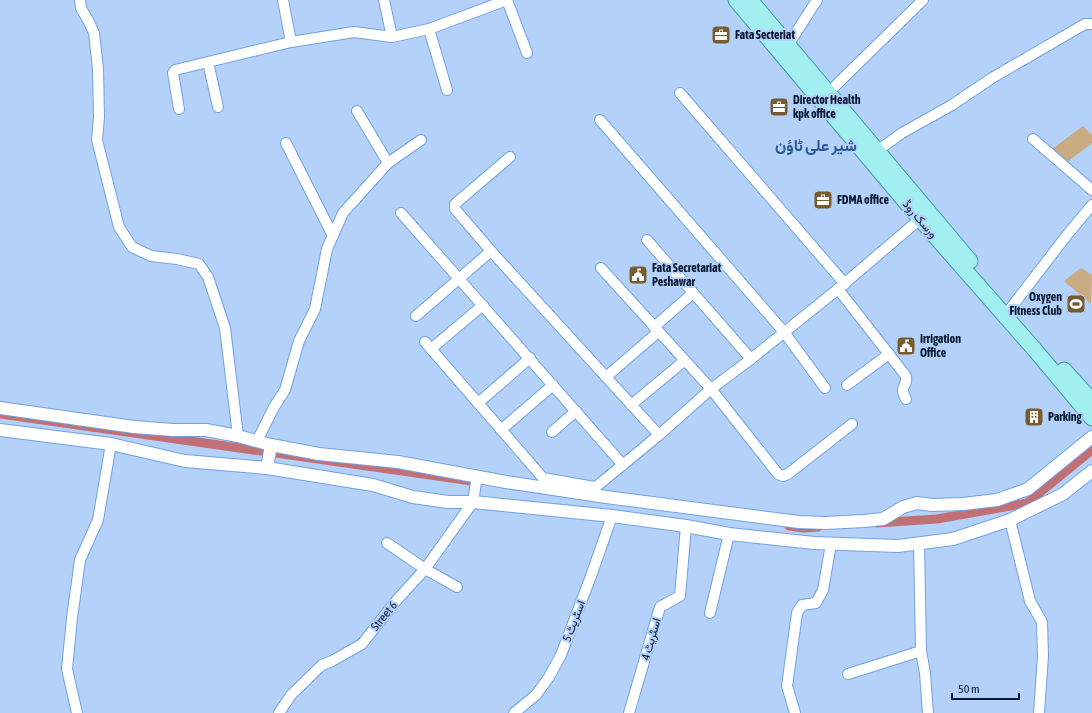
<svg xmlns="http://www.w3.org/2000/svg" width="1092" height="713" font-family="'Asap Condensed',Vazirmatn,sans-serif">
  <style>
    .green { fill: #c9ac82 }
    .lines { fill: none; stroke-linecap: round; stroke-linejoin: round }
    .canal { stroke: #c17075; stroke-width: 9 }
    .minor-casing { stroke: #72a1e2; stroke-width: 12 }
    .tertiary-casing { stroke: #72a1e2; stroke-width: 14 }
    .primary-casing { stroke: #439da6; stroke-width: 17 }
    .minor { stroke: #fff; stroke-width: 10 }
    .tertiary { stroke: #fff; stroke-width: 12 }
    .primary { stroke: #a2eff0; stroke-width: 15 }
    .labels { text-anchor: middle; stroke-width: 4; stroke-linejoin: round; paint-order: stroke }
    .poi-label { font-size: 12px; font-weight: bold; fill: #061830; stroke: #b4d1fa; text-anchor: start }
    .street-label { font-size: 12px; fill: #061830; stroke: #b4d1fa }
    .district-label { font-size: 16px; font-weight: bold; fill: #2c5793; stroke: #b4d1fa }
  </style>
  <rect width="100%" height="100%" fill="#b4d1fa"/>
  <g class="green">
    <path d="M1083,126L1092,135V143L1065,164L1052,149Z"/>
    <path d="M1081,268L1092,275L1091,304L1064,281Z"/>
  </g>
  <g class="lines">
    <g class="canal">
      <path d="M0,414L472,481"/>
      <path d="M877,523L937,519L1027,503L1092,450"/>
      <path d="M789,526L804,528L818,527"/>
    </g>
    <defs>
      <g id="minor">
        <path d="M80,0L81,8L89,22L94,33L98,69L99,117L97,140L119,227L132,247L151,256L177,259L199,264L208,277L225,328L238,436"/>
        <path d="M283,0L291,42"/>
        <path d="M384,0L392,37"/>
        <path d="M507,0L527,53"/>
        <path d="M429,29L447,90"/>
        <path d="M788,45L817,0"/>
        <path d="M208,62L218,107"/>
        <path d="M680,93L845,284"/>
        <path d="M828,93L923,0"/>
        <path d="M179,109L173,73L175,70L291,42L354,32L392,37L429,29L507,0"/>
        <path d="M357,111L388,163"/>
        <path d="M600,120L784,332L825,388"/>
        <path d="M1033,139L1092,190"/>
        <path d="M286,143L333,236"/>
        <path d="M877,151L902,133L952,105L992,78L1085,24H1092"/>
        <path d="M510,157L455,204V209L491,251L659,435"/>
        <path d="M401,213L623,465"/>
        <path d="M647,240L751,359"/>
        <path d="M601,268L711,389L778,474L783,476L788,474L852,424"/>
        <path d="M838,289L906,376C908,388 898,385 906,399"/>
        <path d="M1010,309L1067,235L1092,205"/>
        <path d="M416,316L491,251"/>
        <path d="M654,327L693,293"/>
        <path d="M425,342L543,478L594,487L597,486L659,435L711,389L751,359L838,289L920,219"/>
        <path d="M431,349L483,305"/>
        <path d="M606,377L658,332"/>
        <path d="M847,385L889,354"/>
        <path d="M478,403L530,358"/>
        <path d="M631,405L684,361"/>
        <path d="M501,430L553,385"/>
        <path d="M552,432L576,411"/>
        <path d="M257,441L274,407L285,390L299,341L315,309L327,249L343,213L388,163L421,140"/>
        <path d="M1010,520L1030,601L1042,622L1043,656L1039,713"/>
        <path d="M387,543L425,569L457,587"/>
        <path d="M919,543L921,651L925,673L928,713"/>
        <path d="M710,613L729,534"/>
        <path d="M848,674L921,651"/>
        <path d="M77,713L67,669L72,618L80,560L98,520L111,444"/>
        <path d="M279,713L291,695L322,665L332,661L362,644L396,601L425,569L473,502L477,476"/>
        <path d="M514,713L536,695L549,677L561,655L591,576L612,516"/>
        <path d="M629,713L660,607L680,596L686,526"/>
        <path d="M795,713L787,686L797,613L802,605L816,603L823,590L831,544"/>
      </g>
      <g id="tertiary">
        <path d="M0,408L134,427L173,430H206L238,436L271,445L319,454L398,462L506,482L606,497L799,522L825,523L864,521L883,519L903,507L917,503L932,505L963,504L997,500L1028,489L1092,437"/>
        <path d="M0,430L111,444L185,461L267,468L373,485L413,497L448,502H473L612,516L686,526L729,534L814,543L898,546L953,539L1010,520L1063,494L1092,471"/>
        <path d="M267,468L271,445"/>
      </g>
      <g id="primary">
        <path d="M736,0L920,219L1035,350L1092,418"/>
        <path d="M750,0L970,261"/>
        <path d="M1064,370L1092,401"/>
      </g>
    </defs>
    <use href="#minor" class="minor-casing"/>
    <use href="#tertiary" class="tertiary-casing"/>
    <use href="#primary" class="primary-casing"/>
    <use href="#minor" class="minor"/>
    <use href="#tertiary" class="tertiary"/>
    <use href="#primary" class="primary"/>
  </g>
  <defs>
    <symbol id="office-square" viewBox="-11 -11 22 22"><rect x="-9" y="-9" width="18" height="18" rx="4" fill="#785c2f" stroke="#b4d1fa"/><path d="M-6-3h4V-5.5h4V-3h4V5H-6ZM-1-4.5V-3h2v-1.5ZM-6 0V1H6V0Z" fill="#fff"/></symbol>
    <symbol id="civic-square" viewBox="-11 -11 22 22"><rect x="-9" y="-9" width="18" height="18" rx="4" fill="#785c2f" stroke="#b4d1fa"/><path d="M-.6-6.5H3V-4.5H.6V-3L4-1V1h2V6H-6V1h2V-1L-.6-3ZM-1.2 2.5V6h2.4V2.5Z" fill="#fff"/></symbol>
    <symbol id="stadium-square" viewBox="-11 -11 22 22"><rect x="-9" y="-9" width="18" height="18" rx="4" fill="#785c2f" stroke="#b4d1fa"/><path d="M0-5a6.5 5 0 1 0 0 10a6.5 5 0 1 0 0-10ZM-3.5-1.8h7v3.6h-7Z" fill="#fff"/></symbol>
    <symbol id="building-square" viewBox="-11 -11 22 22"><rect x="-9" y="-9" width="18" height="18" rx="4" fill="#785c2f" stroke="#b4d1fa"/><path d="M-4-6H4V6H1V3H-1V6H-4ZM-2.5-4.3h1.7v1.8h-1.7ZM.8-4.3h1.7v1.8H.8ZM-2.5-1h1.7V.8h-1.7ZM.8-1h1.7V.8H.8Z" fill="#fff"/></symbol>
  </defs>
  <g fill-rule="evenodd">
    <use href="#office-square" x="710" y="24" width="22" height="22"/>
    <use href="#office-square" x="768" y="96" width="22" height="22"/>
    <use href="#office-square" x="812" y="189" width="22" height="22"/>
    <use href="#civic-square" x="627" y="264" width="22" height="22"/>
    <use href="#stadium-square" x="1065" y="293" width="22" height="22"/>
    <use href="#civic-square" x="895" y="335" width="22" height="22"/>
    <use href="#building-square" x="1023" y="406" width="22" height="22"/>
  </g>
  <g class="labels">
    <g class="poi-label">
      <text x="735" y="39">Fata Secteriat</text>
      <text x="793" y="104">Director Health<tspan x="793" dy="14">kpk office</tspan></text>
      <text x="837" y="204">FDMA office</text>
      <text x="652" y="272">Fata Secretariat<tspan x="652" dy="14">Peshawar</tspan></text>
      <text x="1062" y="301" text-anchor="end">Oxygen<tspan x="1062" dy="14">Fitness Club</tspan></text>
      <text x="920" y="343">Irrigation<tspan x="920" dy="14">Office</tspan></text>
      <text x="1048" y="421">Parking</text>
    </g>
    <g class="street-label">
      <text transform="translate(920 219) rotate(49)" y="4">ورسک روڈ</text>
      <text transform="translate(384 616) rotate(-51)" y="4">Street 6</text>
      <text transform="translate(574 621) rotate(-69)" y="4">اسٹریٹ 5</text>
      <text transform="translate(651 639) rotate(-74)" y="4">اسٹریٹ 4</text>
    </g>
    <g class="district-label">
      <text x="816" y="151">شیر علی ٹاؤن</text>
    </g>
  </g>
  <path d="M952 693v6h67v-6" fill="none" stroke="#061830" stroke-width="2"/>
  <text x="958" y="693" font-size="12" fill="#061830" stroke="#b4d1fa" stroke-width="3" paint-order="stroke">50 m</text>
</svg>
